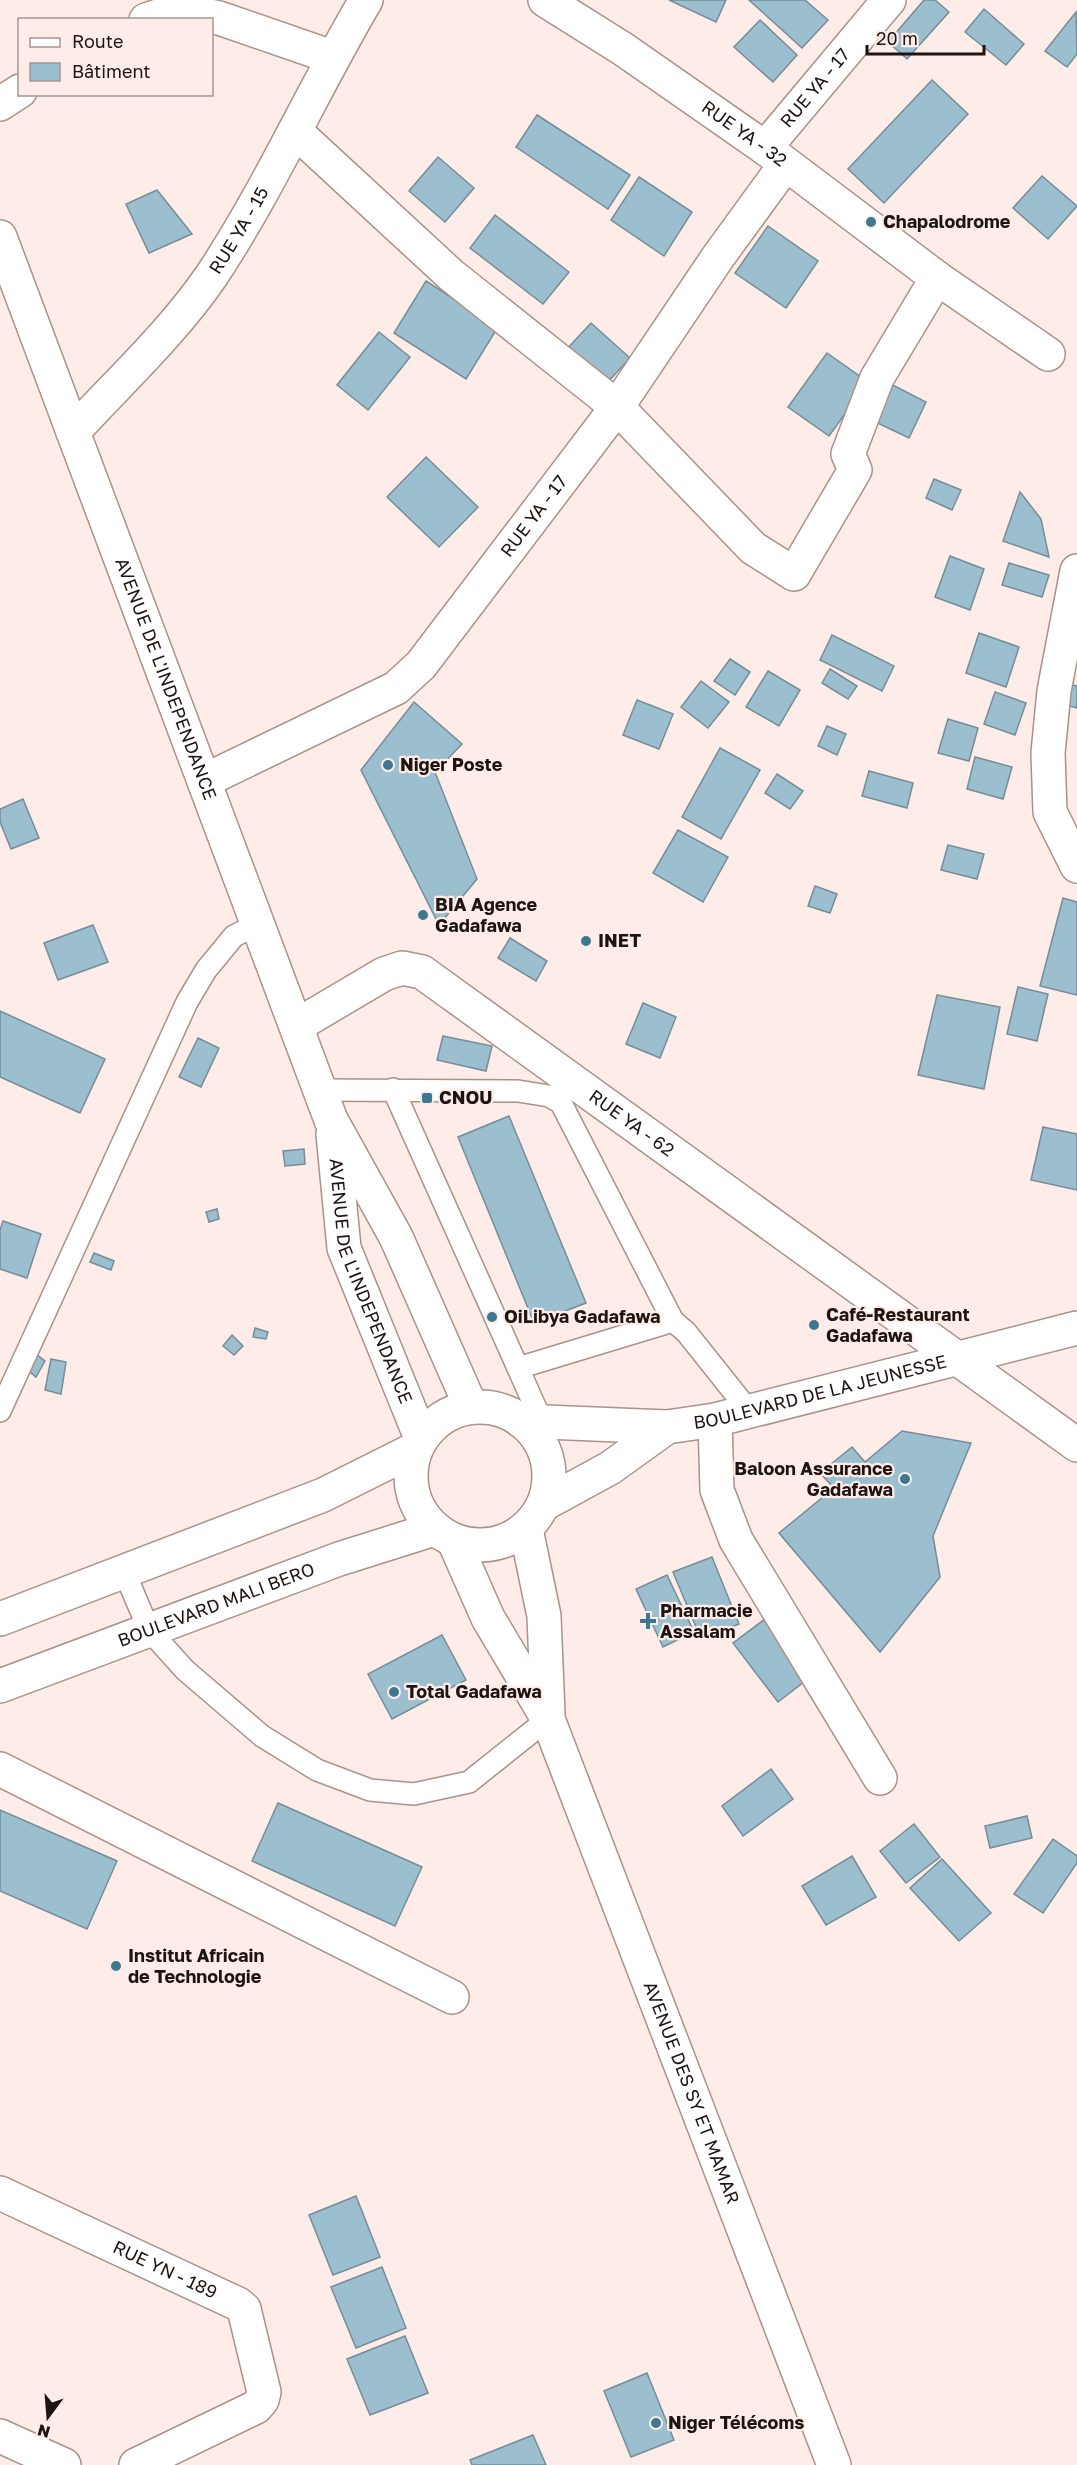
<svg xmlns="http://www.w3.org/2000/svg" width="1077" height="2465" font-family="'Golos Text',sans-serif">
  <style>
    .building { fill: #9bbfce; stroke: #748d98; stroke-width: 1.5 }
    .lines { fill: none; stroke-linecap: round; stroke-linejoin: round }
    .service-casing { stroke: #ab9289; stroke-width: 24 }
    .minor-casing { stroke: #ab9289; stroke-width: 36 }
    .tertiary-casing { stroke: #ab9289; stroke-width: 36 }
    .primary-casing { stroke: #ab9289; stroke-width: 36 }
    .trunk-casing { stroke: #ab9289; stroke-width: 36 }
    .service { stroke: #fff; stroke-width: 21 }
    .minor { stroke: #fff; stroke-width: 33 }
    .tertiary { stroke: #fff; stroke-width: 33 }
    .primary { stroke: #fff; stroke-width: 33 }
    .trunk { stroke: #fff; stroke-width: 33 }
    .poi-dot { fill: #3c7890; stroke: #fdece7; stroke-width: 2 }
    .labels { text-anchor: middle; stroke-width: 4.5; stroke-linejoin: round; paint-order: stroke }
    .street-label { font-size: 18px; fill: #1e1512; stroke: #fdece7 }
    .poi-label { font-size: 18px; font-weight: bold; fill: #1e1512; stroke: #fdece7; text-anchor: start }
  </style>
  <rect width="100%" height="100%" fill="#fdece7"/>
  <g class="building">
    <path d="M669,0H726L716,22Z"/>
    <path d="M749,0H805L828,20L802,48Z"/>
    <path d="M924,0H935L949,12L907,59L888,42Z"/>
    <path d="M984,9L1024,44L1006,65L965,32Z"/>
    <path d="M1076,12L1077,54L1067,67L1045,51Z"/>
    <path d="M760,20L797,55L773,82L734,47Z"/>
    <path d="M932,80L968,114L884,203L848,169Z"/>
    <path d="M537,115L630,175L608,209L516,147Z"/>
    <path d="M438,157L474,188L445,222L409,191Z"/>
    <path d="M1042,176L1077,206L1048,239L1013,208Z"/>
    <path d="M639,177L692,212L664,256L611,220Z"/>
    <path d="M157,190L192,234L149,253L126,204Z"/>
    <path d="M495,215L569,272L543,304L470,248Z"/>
    <path d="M768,226L818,261L786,308L735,273Z"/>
    <path d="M426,281L498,327L466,379L394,333Z"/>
    <path d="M591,323L630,358L605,385L566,350Z"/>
    <path d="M379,332L410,357L368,410L337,385Z"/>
    <path d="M827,353L868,382L829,436L788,407Z"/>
    <path d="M885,381L926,402L909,438L867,418Z"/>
    <path d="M426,457L478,507L439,547L387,497Z"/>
    <path d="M934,479L961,490L952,510L926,498Z"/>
    <path d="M1020,492L1041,519L1049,557L1003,541Z"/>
    <path d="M950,556L984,569L970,610L935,597Z"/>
    <path d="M1009,563L1049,575L1042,597L1002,585Z"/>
    <path d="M979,633L1019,647L1006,687L966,673Z"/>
    <path d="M832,635L894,666L882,691L820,660Z"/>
    <path d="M730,659L750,672L735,695L714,681Z"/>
    <path d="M830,669L857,686L848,699L822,683Z"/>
    <path d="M768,671L800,690L779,726L746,707Z"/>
    <path d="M701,681L729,702L708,728L681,707Z"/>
    <path d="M1064,683L1077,686V708L1058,703Z"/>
    <path d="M995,692L1026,703L1015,735L984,724Z"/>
    <path d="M637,700L673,714L659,749L623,735Z"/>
    <path d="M414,702L462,744L435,772L477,879L439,925L361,770Z"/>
    <path d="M948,719L978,728L969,761L938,753Z"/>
    <path d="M827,726L846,734L837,755L818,746Z"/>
    <path d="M720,748L760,770L721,839L682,817Z"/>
    <path d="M975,757L1012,767L1003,799L967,789Z"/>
    <path d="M869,771L913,783L907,808L862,796Z"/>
    <path d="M777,774L803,791L790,809L765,793Z"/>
    <path d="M23,799L39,838L11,849L0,822V809Z"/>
    <path d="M678,830L728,857L703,902L653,873Z"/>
    <path d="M948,845L984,854L977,879L941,870Z"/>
    <path d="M815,886L837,894L830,913L808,906Z"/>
    <path d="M1063,898L1077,902V995L1040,986Z"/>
    <path d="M93,925L108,962L58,980L44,943Z"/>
    <path d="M510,938L547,961L536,981L498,958Z"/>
    <path d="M1018,987L1048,994L1037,1041L1007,1034Z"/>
    <path d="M937,995L1000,1007L984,1089L918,1075Z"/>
    <path d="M643,1003L676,1017L660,1058L626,1044Z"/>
    <path d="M0,1011L105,1059L80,1113L0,1077Z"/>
    <path d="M443,1036L492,1046L486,1071L437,1060Z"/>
    <path d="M198,1038L219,1048L201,1087L179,1077Z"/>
    <path d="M509,1116L586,1303L534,1323L458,1137Z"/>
    <path d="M1043,1127L1077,1134V1190L1031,1180Z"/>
    <path d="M304,1149L305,1164L285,1166L283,1151Z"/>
    <path d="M217,1209L219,1219L209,1222L206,1212Z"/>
    <path d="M3,1221L41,1234L27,1278L0,1269V1230Z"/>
    <path d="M94,1253L114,1261L111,1270L90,1262Z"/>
    <path d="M255,1328L268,1332L266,1339L253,1337Z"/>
    <path d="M232,1335L243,1346L234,1355L223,1346Z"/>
    <path d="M31,1350L45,1361L36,1377L24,1367Z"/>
    <path d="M51,1359L66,1362L61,1394L45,1390Z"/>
    <path d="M902,1431L971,1443L933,1536L940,1577L880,1652L779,1533L834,1488L820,1473L852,1447L865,1462Z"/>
    <path d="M712,1557L739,1624L701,1639L673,1572Z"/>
    <path d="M667,1575L694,1632L663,1647L636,1589Z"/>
    <path d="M765,1619L809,1678L778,1702L733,1643Z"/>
    <path d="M442,1635L466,1680L392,1719L368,1674Z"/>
    <path d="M771,1769L793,1799L743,1836L722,1806Z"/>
    <path d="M278,1803L422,1867L395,1926L252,1861Z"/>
    <path d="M0,1810L117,1861L87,1929L0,1891Z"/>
    <path d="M1027,1816L1032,1838L990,1848L985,1826Z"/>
    <path d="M914,1824L940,1857L906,1883L880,1851Z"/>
    <path d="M1053,1839L1077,1856V1863L1043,1913L1014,1894Z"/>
    <path d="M852,1856L876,1897L826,1925L802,1886Z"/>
    <path d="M942,1859L991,1913L959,1941L910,1888Z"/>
    <path d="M356,2196L380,2257L333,2275L309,2215Z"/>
    <path d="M382,2267L406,2328L356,2348L331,2287Z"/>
    <path d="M405,2336L428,2393L370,2415L347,2359Z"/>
    <path d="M647,2373L674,2440L631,2457L604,2391Z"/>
    <path d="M533,2435L546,2465H472L470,2460Z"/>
  </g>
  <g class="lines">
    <defs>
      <g id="service">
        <path d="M393,1089L518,1368"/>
        <path d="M320,1090L518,1091L549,1096L561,1103L673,1321"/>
        <path d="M0,1411L187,1002L206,970L234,936L258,924"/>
        <path d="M542,1422L518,1368L673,1321L686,1332L749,1411"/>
        <path d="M124,1571L149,1630L185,1670L262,1736L317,1770L370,1790L414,1794L469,1782L548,1719"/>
      </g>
      <g id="minor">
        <path id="s1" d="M545,0L623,49L765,148L937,278L1048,354"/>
        <path d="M146,20L161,15L195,13L219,18L332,57"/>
        <path d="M0,104L20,91"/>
        <path d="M295,131L451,275L617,407L753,548L794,574L855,470L848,454L877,378L937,278"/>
        <path id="s2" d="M765,148L889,0"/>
        <path id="s3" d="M73,432C120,381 173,332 212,275C270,187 313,90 366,0"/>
        <path d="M1077,571L1054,691L1048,753L1050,812L1077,866"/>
        <path id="s4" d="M204,781L396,688L421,665L617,407L718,257L785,165"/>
        <path id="s5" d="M296,1026L384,974L402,968L422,972L1077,1445"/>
        <path d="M715,1420L717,1490L736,1540L880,1778"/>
        <path d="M0,1769L452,1997"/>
        <path id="s6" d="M0,2193L238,2304L244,2309L264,2392L262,2400L256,2407L136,2465"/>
        <path d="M0,2436L64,2465"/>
      </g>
      <g id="tertiary">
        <path id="s7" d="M521,1421L667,1427L715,1420L1077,1328"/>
        <path d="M544,1504L610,1468L667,1427"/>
      </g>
      <g id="primary">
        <path d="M0,1619L323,1495L415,1449"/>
        <path id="s8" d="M0,1686L339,1559L434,1529"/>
      </g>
      <g id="trunk">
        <path id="s9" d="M0,237L331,1120L396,1237L471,1407"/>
        <path id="s10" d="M333,1134L344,1248L421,1438"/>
        <circle cx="480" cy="1476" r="69"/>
        <path d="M526,1529L544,1616L548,1714"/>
        <path id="s11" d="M454,1541L488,1618L548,1719L834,2465"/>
      </g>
    </defs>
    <use href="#service" class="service-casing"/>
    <use href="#minor" class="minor-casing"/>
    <use href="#tertiary" class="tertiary-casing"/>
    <use href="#primary" class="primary-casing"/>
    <use href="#trunk" class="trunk-casing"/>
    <use href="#service" class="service"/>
    <use href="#minor" class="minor"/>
    <use href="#tertiary" class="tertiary"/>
    <use href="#primary" class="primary"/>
    <use href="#trunk" class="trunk"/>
  </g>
  <g class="poi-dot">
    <circle cx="871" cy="222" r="6"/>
    <circle cx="388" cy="765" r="6"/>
    <circle cx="423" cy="915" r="6"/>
    <circle cx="586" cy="941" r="6"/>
    <rect x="421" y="1092" width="12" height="12" rx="3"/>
    <circle cx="492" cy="1317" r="6"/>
    <circle cx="814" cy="1325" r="6"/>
    <circle cx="905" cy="1479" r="6"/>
    <path d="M645 1612h6v6h6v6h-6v6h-6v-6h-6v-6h6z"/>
    <circle cx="394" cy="1692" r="6"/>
    <circle cx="116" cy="1966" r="6"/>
    <circle cx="656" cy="2423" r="6"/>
  </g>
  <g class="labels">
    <g class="street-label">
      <text dy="6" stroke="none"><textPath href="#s2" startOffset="78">RUE YA - 17</textPath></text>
      <text dy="6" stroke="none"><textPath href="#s1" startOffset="240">RUE YA - 32</textPath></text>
      <text dy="6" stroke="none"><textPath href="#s3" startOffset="262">RUE YA - 15</textPath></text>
      <text dy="6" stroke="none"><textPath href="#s4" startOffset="434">RUE YA - 17</textPath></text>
      <text dy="6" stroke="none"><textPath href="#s9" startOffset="472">AVENUE DE L'INDEPENDANCE</textPath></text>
      <text dy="6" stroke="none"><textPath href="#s5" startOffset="400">RUE YA - 62</textPath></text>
      <text dy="6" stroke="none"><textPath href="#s10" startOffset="153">AVENUE DE L'INDEPENDANCE</textPath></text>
      <text dy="6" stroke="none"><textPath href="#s7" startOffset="303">BOULEVARD DE LA JEUNESSE</textPath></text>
      <text dy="6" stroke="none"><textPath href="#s8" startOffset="231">BOULEVARD MALI BERO</textPath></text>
      <text dy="6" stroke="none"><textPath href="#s11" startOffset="602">AVENUE DES SY ET MAMAR</textPath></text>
      <text dy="6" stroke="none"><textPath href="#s6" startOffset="182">RUE YN - 189</textPath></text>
    </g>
    <g class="poi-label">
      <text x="883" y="228">Chapalodrome</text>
      <text x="400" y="771">Niger Poste</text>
      <text x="435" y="911">BIA Agence<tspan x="435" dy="21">Gadafawa</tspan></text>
      <text x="598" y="947">INET</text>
      <text x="439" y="1104">CNOU</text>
      <text x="826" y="1321">Café-Restaurant<tspan x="826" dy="21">Gadafawa</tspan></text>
      <text x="504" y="1323">OiLibya Gadafawa</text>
      <text x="893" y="1475" text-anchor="end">Baloon Assurance<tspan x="893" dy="21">Gadafawa</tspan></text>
      <text x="660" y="1617">Pharmacie<tspan x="660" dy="21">Assalam</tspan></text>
      <text x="406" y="1698">Total Gadafawa</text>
      <text x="128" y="1962">Institut Africain<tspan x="128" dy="21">de Technologie</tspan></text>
      <text x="668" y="2429">Niger Télécoms</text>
    </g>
  </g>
  <rect x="18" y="18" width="195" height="78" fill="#fdece7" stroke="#a49692" stroke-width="1.5"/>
  <rect x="30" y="38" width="30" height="9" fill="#ffffff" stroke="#a49692" stroke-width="1.5"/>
  <text x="72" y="48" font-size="18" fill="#1e1512">Route</text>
  <rect x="30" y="63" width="30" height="18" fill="#9bbfce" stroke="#a49692" stroke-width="1.5"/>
  <text x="72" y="78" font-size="18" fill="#1e1512">Bâtiment</text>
  <g transform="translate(48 2417) rotate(196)" stroke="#fdece7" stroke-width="4.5" paint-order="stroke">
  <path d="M0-4.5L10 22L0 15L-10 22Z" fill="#1e1512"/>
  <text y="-9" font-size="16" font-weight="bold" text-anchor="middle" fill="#1e1512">N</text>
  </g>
  <path d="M867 45v9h117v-9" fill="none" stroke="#1e1512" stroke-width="3"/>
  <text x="876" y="45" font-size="18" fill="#1e1512" stroke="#fdece7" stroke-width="4.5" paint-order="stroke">20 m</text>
</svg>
